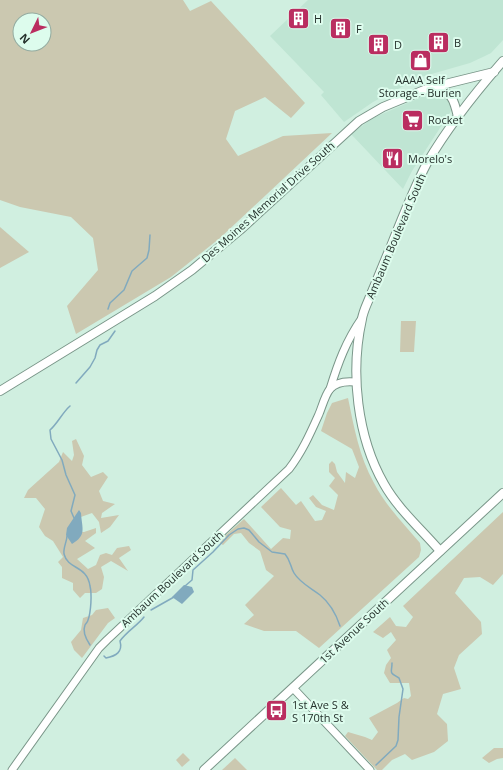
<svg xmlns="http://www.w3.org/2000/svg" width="503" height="770" font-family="'Open Sans',sans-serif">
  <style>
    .built { fill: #bfe5d3 }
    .green { fill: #cbc8b0; fill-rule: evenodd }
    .water { fill: #81aabe }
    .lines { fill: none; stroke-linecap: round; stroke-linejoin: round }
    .stream { stroke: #81aabe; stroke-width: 1.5 }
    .minor-casing { stroke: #7a9689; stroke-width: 9 }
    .major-casing { stroke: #7a9689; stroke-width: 10 }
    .minor { stroke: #fff; stroke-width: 7 }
    .major { stroke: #fff; stroke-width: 8 }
    .labels { text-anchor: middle; stroke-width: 4; stroke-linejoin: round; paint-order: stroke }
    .poi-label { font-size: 11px; fill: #25312c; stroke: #ddfced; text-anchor: start }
    .street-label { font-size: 11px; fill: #25312c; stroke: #ddfced }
  </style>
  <rect width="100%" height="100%" fill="#d0efe0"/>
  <g class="built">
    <path d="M308,0H503V40L491,53L485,56L470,63L421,77L373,102L344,122L321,95L324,92L270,36Z"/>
    <path d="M433,92H442L450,102L451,111L412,171L403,189L351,134L373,118Z"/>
  </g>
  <g class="green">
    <path d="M0,0H183L190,11L211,1L305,103L291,118L265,97L235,111L226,139L238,156L283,136L332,133L220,238L171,277L76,334L67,306L98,270L93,238L71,217L20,207L0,200ZM20,20H44V44H20Z"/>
    <path d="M0,227L29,252L0,268Z"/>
    <path d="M401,321H416L414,352H400Z"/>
    <path d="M348,398C354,427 359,456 374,483C385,505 404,524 420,543L421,550L419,557L319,648L296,631H264L244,624L254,615L245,605L274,576L266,570L260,551L249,543L241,533L234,534L223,545L218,542L244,519L271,549L283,538L290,539L291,530L280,527L261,507L281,488L296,505L301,501L315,521L322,520L326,511L316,507L309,498L313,495L322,505L334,510L338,495L329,486L335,478L329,472V464L332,461L335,464L337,472L345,483L346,472L355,478L359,467L352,449L321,431L327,413L332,403Z"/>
    <path d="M76,439L84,456L82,465L91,477L103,472L108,477L99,491L103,501L115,504L102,513L101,518L119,515L110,527L101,533L99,522L92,513L78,518L73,531L84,532L96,528V533L85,541L95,548L77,559L88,569L96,565L100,555L106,553L112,555L117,548L129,546L131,550L119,558L128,571L111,561L101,567L104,577L102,589L96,593H85L80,598L73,590V583L62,578V567L58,562L63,557L53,541L45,536L39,527L45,509L36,498H24L28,490L59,462L63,452L72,461L74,455L72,441Z"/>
    <path d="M503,512V574L493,585L480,577L464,578L455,593L481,622L482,634L459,655L454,668L461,689L443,694L437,714L447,724L448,741L434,752L412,760L405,754L392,760L382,770H377L345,736L348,732L365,737L372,740L378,732L369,718L397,703L404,698L408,699L411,696L409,683H390L384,673L386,665L391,658L387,650L396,640L391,632L383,638L373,632L390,617L396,626L406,627L413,617L403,606Z"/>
    <path d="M108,608L115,618L108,623L82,658L74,650L71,642L81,630L83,618L92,615L96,610Z"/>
    <path d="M494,748H503V758L497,759L489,763L482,758Z"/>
    <path d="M183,753L190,760L182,767L176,760Z"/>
    <path d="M235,758L247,770H222Z"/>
  </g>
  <g class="water">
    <path d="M79,510L81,513C82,529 87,535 72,544L66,535L67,528Z"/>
    <path d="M184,585L192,587L194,592L182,604L172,597Z"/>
  </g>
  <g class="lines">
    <g class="stream">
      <path d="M108,309L110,303L124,290L132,271L147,258L149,250L150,235"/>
      <path d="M76,383L90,367L95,358L97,350L100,345L108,341L115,331"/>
      <path d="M70,406C62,413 58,423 50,430L51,439L62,460L66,475L75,495L71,511L74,518"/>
      <path d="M67,536C67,541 63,548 64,554C68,570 87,565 90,586C92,594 91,612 88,620C88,622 86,623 85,625C82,632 86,639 90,645"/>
      <path d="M185,586L192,580L193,570L213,552L229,535L238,529L244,528L249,530L259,542L272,552L285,554C291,561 290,566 294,573C300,583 311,588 320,595C330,603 336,614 340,626"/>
      <path d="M151,610L174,597"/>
      <path d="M104,656L106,658C116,656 123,652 120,641C127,631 137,626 144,617"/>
      <path d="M376,765L396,746L398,740L399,717L403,689L399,678C388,672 392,673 392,663"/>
    </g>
    <defs>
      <g id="minor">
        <path d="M330,389C338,363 346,341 362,318"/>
        <path d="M293,688L370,770"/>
        <path d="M12,770L99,648L107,640L289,469C302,452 310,434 319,414C322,407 325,395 330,389C337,381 347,381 356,382"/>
      </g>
      <g id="major">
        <path d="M432,88C452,91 454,99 458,117"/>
        <path d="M0,391L155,296L192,270L240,230L359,121L383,107L429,88L494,72"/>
        <path d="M440,551C421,529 398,509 384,484C357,437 350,372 362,319C363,311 368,302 371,294C378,278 384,262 391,246C402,218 413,190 427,163C448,127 475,93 503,61"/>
        <path d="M204,770L503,493"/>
      </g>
    </defs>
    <use href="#minor" class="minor-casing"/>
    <use href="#major" class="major-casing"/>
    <use href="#minor" class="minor"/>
    <use href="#major" class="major"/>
  </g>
  <defs>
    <symbol id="building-square" viewBox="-11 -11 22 22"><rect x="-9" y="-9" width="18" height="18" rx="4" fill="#ba2d60" stroke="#ddfced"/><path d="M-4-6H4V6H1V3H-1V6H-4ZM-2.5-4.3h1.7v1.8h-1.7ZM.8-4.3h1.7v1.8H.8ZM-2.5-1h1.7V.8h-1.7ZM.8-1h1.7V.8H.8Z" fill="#fff"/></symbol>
    <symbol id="shop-square" viewBox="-11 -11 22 22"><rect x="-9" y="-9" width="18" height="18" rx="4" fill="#ba2d60" stroke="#ddfced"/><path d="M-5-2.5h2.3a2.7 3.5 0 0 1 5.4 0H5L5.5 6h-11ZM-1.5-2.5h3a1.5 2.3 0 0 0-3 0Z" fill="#fff"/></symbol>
    <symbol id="supermarket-square" viewBox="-11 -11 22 22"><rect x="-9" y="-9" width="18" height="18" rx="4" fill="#ba2d60" stroke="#ddfced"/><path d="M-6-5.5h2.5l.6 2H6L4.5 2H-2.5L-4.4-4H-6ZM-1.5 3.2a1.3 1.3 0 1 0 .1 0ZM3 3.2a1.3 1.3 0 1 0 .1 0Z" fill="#fff"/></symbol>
    <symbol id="restaurant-square" viewBox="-11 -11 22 22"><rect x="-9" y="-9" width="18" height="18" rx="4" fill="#ba2d60" stroke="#ddfced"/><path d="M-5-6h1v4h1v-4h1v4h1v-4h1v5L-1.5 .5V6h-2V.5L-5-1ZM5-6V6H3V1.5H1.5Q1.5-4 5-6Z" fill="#fff"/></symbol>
    <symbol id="bus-square" viewBox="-11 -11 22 22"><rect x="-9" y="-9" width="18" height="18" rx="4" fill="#ba2d60" stroke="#ddfced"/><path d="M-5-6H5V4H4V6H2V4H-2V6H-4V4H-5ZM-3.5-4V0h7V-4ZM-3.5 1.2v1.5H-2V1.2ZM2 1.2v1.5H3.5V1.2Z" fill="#fff"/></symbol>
  </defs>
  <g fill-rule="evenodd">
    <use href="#building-square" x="286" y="6" width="25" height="25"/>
    <use href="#building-square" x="328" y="16" width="25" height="25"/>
    <use href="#building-square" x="426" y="30" width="25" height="25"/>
    <use href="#building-square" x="366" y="32" width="25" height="25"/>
    <use href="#shop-square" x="408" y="48" width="25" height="25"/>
    <use href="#supermarket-square" x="400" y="108" width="25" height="25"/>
    <use href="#restaurant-square" x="380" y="146" width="25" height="25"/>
    <use href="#bus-square" x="264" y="698" width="25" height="25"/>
  </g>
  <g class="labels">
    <g class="poi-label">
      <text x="314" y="23">H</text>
      <text x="356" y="33">F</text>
      <text x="454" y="47">B</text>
      <text x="394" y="49">D</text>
      <text x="420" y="84" text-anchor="middle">AAAA Self<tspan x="420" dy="13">Storage - Burien</tspan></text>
      <text x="428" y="124">Rocket</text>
      <text x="408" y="163">Morelo's</text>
      <text x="292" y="709">1st Ave S &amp;<tspan x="292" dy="13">S 170th St</tspan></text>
    </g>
    <g class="street-label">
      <text transform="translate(268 202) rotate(-42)" y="4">Des Moines Memorial Drive South</text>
      <text transform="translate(396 236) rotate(-67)" y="4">Ambaum Boulevard South</text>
      <text transform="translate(172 579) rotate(-43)" y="4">Ambaum Boulevard South</text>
      <text transform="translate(354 631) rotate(-43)" y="4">1st Avenue South</text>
    </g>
  </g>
  <g transform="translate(32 32) rotate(227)"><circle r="19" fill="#ddfced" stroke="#93aba0"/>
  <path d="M0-3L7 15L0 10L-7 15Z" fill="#ba2d60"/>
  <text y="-6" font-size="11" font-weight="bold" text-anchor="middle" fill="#25312c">N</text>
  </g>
</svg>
